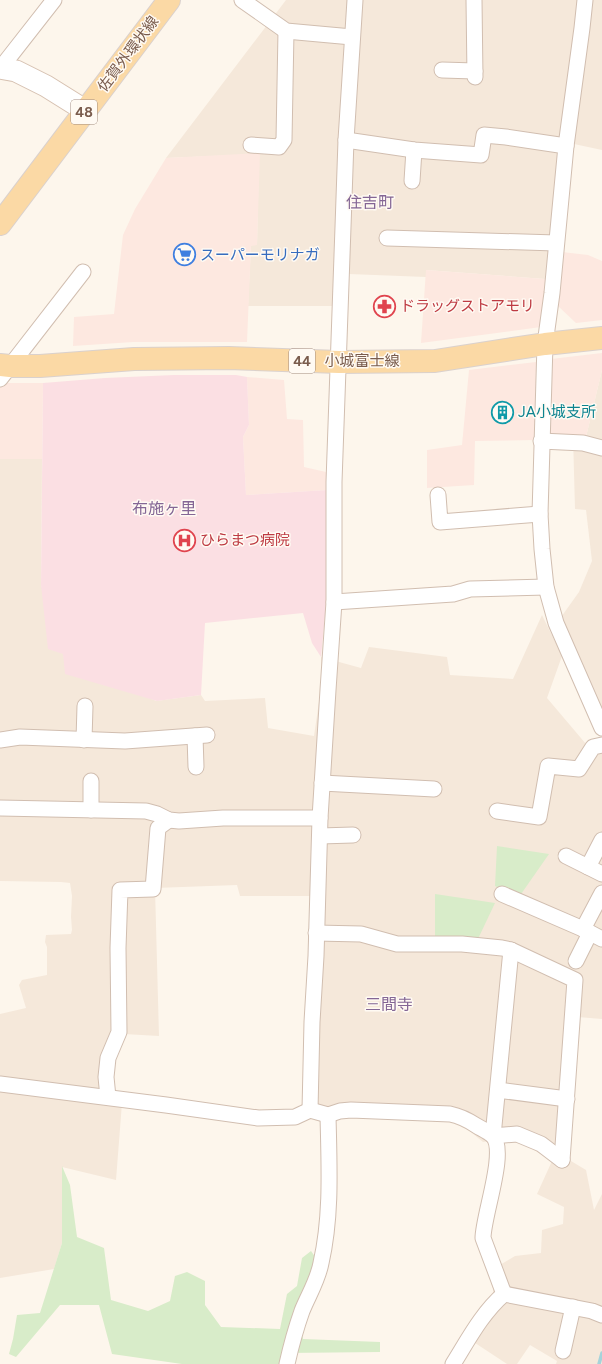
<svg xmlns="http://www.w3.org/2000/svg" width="602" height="1364" font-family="Figtree,'Noto Sans JP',sans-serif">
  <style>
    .residential { fill: #f5e8da }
    .commercial { fill: #fde8e0 }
    .medical { fill: #fbdfe3 }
    .green { fill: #d8ecc9 }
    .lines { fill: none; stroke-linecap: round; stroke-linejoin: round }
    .stream { stroke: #a5d3da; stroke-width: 3.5 }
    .street-casing { stroke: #d1beb0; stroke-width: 17 }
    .secondary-casing { stroke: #d6c0b0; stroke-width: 23 }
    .primary-casing { stroke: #dad1cd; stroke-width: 24 }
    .street { stroke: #fff; stroke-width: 15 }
    .secondary { stroke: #fff; stroke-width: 21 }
    .primary { stroke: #fbd9a5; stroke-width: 22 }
    .labels { text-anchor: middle; stroke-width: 3; stroke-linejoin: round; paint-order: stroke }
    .shield { fill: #fffaf3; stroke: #a28b7f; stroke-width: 1 }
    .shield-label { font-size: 14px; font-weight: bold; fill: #7a5c4d }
    .street-label { font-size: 15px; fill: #7a5c4d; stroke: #fffaf3 }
    .shop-label { font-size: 15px; fill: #366cbe; stroke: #fffaf3; text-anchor: start }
    .health-label { font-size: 15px; fill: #be3a42; stroke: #fffaf3; text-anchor: start }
    .culture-label { font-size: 15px; fill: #0d838f; stroke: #fffaf3; text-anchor: start }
    .neighbourhood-label { font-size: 16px; fill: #846695; stroke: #fffaf3 }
  </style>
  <rect width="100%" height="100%" fill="#fdf6ec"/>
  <g class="residential">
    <path d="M286,0H602V150L560,141L545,279L426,270V277L349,274L348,306H248L251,245H257L259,154L166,158Z"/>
    <path d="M602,370V722L559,620L579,592L592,561L586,510L575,509L573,436L586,437Z"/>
    <path d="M0,459H42L41,585L63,654L156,701L201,695L205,701L265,698L268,728L314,736L322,681L321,657L361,668L369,647L447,657L450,675L513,679L542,615L562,656L547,698L586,744L602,740V1019L578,1017L566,1158L586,1170L594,1210L602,1194V1364H556L557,1361L530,1345L517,1364H507L466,1337L493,1301V1289L488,1272L515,1256L541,1253L542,1230L563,1224L564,1207L537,1194L552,1161L516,1139L483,1142L455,1119L412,1120L396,1114L309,1115L311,896H240L237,885L155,888L159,1036L124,1034L110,1056L111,1090L122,1103L116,1180L62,1167V1243L54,1269L0,1278V1014L26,1008L19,985L22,980L47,975V947L45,942L46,935L71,934L72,930L71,917L72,896L70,883L61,882L0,881Z"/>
  </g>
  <g class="commercial">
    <path d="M260,153L257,245L251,246L247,342H133L73,346L74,317L114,314L123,235L135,209L166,158Z"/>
    <path d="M562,252L588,255L602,261V320L576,323L557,305Z"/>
    <path d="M426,270L545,279L541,327L421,343Z"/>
    <path d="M602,353V370L586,437L548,435L551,359Z"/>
    <path d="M536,362L535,440L475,441L474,485L427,488V450L462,445L469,370Z"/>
    <path d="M247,377L284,380L287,419L303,420L304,467L326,472L327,490L246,495L243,437L249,425Z"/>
    <path d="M0,382L5,383H43L42,459H0Z"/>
  </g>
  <path class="medical" d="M174,375H236L247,377L249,425L243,437L246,495L327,490L326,605L321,657L312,643L303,613L205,623L201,695L157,701L65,674L63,654L48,649L41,585L43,383L105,378Z"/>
  <g class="green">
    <path d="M497,846L549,854L519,897L495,886Z"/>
    <path d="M435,894L495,903L477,941L435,938Z"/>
    <path d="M62,1166L70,1185L77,1237L104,1248L111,1300L148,1311L170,1301L175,1276L187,1272L205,1281V1305L221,1327L280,1329L287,1294L297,1286L302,1258L311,1251L318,1261L297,1312L303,1339L380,1342V1352L286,1353L283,1364H182L112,1354L99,1305H60L16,1357L9,1354L13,1339L17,1315L40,1313L62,1243Z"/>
  </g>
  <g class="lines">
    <path class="stream" d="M599,1364L602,1353"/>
    <defs>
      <g id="street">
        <path d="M242,0L286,31L352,37"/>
        <path d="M474,0L475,77"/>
        <path d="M585,0L582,28L566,146L552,293L545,344L540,514L542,549L546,587L556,623L602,728"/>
        <path d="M0,69L54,0"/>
        <path d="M442,70L475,71"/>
        <path d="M346,140L414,150L481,155L484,135L506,137L566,146"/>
        <path d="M251,145L279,147L284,140L286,31"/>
        <path d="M412,181L414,150"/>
        <path d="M387,238L556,243"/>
        <path d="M0,379L83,272"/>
        <path d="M541,441L583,443L602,448"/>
        <path d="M438,495L440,522L540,514"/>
        <path d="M334,602L453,594L470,589L546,587"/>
        <path d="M195,736L196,767"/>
        <path d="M0,740L20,737L125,741L207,735"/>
        <path d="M84,740L85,706"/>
        <path d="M322,783L434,789"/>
        <path d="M0,808L146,811L157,814L169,820L179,821L223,818H320"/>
        <path d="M91,810V781"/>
        <path d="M497,811L539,817L548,766L579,769L593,747L602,745"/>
        <path d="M320,836L353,835"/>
        <path d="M602,840L588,867L602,874"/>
        <path d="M566,856L588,867"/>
        <path d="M502,894L583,929L602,939"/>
        <path d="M583,929L602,893"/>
        <path d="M316,933L361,934L397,944H462L502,948L511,950L575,980L562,1160"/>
        <path d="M511,950L493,1136L517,1134L541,1144L562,1160"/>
        <path d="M576,961L590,933"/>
        <path d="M0,1084L166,1105L258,1118L295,1117L310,1110L328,1115L340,1111L351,1110L450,1114C460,1116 468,1120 477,1126C482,1129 489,1132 493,1136C507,1152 483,1216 483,1238L504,1294"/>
        <path d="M498,1090L567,1099"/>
        <path d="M108,1097L106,1077L108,1058L119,1032L118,948L120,890L153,889L158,828L169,820"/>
        <path d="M310,1110L312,1022L316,956L320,818L328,690L334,602V482L343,227L346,140L355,0"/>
        <path d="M504,1294L592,1311L602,1315"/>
        <path d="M563,1351L573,1307"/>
        <path d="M287,1364C291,1346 296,1328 302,1311C308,1296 318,1280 321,1263C332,1215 329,1164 328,1115"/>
        <path d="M453,1364C468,1340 482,1313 504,1294"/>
      </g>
      <path id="secondary" d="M0,68L16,71L46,86L86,111"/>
      <g id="primary">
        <path d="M0,224L169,0"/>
        <path d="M0,365L10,366H40L134,359L229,358L339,362L435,361L545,344L602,338"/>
      </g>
    </defs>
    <use href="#street" class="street-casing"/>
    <use href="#secondary" class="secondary-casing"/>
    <use href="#primary" class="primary-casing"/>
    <use href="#street" class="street"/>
    <use href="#secondary" class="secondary"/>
    <use href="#primary" class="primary"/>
  </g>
  <defs>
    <symbol id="supermarket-ring" viewBox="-11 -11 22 22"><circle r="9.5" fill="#fffaf3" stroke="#3f7fe0" stroke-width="1.5"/><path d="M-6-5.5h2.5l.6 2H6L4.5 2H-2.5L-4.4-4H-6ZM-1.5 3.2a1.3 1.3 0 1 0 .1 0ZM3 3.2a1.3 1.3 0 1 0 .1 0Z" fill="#3f7fe0"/></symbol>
    <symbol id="pharmacy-ring" viewBox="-11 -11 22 22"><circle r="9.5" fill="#fffaf3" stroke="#e0444e" stroke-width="1.5"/><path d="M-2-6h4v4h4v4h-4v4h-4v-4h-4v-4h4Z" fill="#e0444e"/></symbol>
    <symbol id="building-ring" viewBox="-11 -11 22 22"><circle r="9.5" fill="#fffaf3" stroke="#0f9aa8" stroke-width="1.5"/><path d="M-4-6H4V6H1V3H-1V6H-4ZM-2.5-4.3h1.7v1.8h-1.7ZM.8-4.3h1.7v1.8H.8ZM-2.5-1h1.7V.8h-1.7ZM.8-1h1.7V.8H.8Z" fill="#0f9aa8"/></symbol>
    <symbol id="hospital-ring" viewBox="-11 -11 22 22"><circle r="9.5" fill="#fffaf3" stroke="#e0444e" stroke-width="1.5"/><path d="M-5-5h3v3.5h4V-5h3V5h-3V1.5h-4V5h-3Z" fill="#e0444e"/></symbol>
  </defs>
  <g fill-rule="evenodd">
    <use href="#supermarket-ring" x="172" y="242" width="25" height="25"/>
    <use href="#pharmacy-ring" x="372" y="294" width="25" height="25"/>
    <use href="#building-ring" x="490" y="400" width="25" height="25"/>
    <use href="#hospital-ring" x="172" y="528" width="25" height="25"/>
  </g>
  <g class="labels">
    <g class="shield">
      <rect x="71" y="100" width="26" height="24" rx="3"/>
      <rect x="289" y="349" width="26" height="24" rx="3"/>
    </g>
    <g class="shield-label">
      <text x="84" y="117">48</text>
      <text x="302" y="366">44</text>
    </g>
    <g class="street-label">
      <text transform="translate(128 54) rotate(-53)" y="5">佐賀外環状線</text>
      <text x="362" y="366">小城富士線</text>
    </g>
    <g class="shop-label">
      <text x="200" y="260">スーパーモリナガ</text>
    </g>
    <g class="health-label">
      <text x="400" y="311">ドラッグストアモリ</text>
      <text x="200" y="545">ひらまつ病院</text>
    </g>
    <g class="culture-label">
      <text x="518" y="417">JA小城支所</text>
    </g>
    <g class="neighbourhood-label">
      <text x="370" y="208">住吉町</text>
      <text x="164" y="514">布施ヶ里</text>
      <text x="389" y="1010">三間寺</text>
    </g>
  </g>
</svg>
